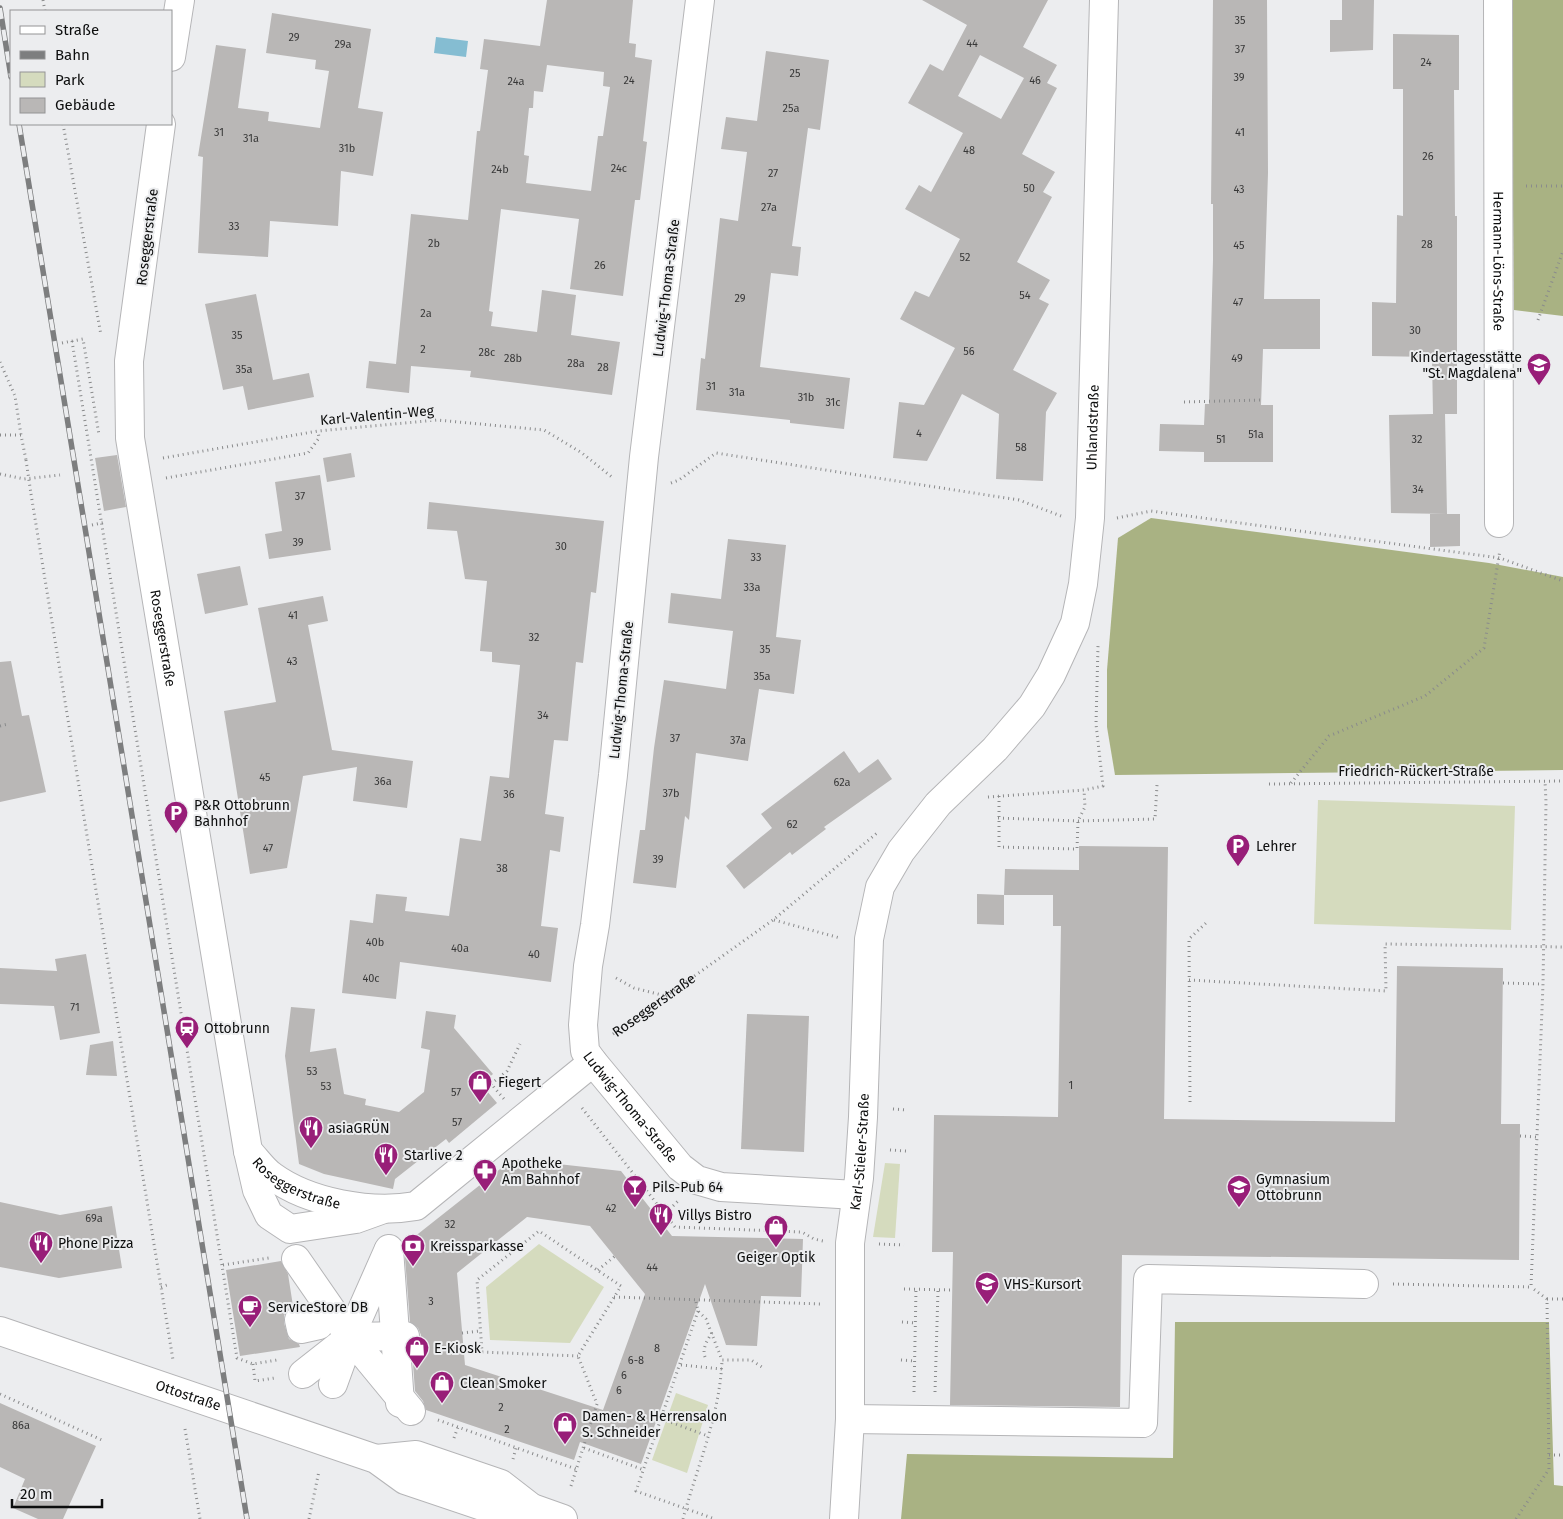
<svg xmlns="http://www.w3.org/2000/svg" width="1563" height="1519" font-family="'Fira Sans',sans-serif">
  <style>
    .green { fill: #d5dbbe }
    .forest { fill: #a9b283 }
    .water { fill: #85bdd2 }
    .building { fill: #b9b7b6; fill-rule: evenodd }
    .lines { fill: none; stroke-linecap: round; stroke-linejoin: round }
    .minor-casing { stroke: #b5b5b7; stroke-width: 30 }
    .path { stroke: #8a8b8c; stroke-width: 3; stroke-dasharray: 1 4; stroke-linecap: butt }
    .minor { stroke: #fff; stroke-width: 28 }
    .rail-casing { stroke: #7d7e7f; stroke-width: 5.5 }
    .rail { stroke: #ecedef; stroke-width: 4; stroke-dasharray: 11; stroke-linecap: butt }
    .path-bridge { stroke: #8a8b8c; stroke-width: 3; stroke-dasharray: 1 4; stroke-linecap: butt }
    .labels { text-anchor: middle; stroke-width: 4; stroke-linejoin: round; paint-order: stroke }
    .number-label { font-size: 11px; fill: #383838 }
    .street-label { font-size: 14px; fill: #0d0e0e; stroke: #ecedef }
    .poi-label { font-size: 14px; fill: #0d0e0e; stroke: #ecedef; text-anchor: start }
  </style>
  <rect width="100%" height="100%" fill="#ecedef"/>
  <g class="green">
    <path d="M1318,800L1515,806L1511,930L1314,924Z"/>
    <path d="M885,1163L900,1164L895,1238L873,1237Z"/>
    <path d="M539,1244L604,1287L570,1343L490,1340L486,1287Z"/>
    <path d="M676,1393L708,1405L687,1473L652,1460Z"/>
  </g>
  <g class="forest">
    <path d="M1511,0H1563V316L1514,310Z"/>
    <path d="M1151,518L1489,563L1563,577V770L1115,775L1107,727V670L1118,538Z"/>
    <path d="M1175,1322H1549L1554,1485L1563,1486V1519H901L907,1454L1173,1458Z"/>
  </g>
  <path class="water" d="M436,37L468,41L466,57L434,53Z"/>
  <g class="building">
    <path d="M547,0H633L629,43L636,44L635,57L652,60L643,141L647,142L640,200H635L623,296L570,289L579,219L501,209L489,311L493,312L491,326L537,332L542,290L576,295L571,335L620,342L612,395L470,377L471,371L411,366L409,393L366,388L369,361L396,364L411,214L468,220L477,131H480L488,70L480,69L484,39L540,46ZM547,65L604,72L603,86L610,87L603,136H598L591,191L526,183L529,156L524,155L529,108H533L534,91L543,92Z"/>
    <path d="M922,0H1048L1023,47L1057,65L1047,83L1057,88L1022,154L1055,172L1043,192L1052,197L1017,262L1050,280L1039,299L1049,304L1013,370L1057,393L1046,412L1043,481L996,479L999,414L962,394L927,461L893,458L899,402L924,405L955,348L900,319L915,291L929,297L960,239L905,209L919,185L931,192L963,133L908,103L930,64L943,71L967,25ZM980,55L1024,78L1001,119L958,96Z"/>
    <path d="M1213,0H1267L1268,173L1264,299H1320V349H1263L1261,405H1273V462H1204V452L1159,451L1160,424L1204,425L1205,404H1209L1213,260V204H1211Z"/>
    <path d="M1342,0H1374L1373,50L1330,52V20H1342Z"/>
    <path d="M272,13L371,29L358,108L383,112L373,176L341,171L338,226L270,221L268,257L198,253L203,157L198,156L216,45L246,49L238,108L269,112L268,121L320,128L329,71L315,69L316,60L266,53Z"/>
    <path d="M1393,34L1459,35V90H1454L1455,216H1457V414H1445L1447,514L1391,513L1389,415L1433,414L1432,357L1372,356V302L1396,303L1397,215L1403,216V89H1393Z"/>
    <path d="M766,51L829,60L820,130L808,128L792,246L801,247L798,276L771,273L760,367L850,378L844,429L790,423V420L696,410L701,358L705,359L720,218L738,221L747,152L721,149L726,117L757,121Z"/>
    <path d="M256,294L273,380L309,373L314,397L248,410L243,386L223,390L205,304Z"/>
    <path d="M351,453L355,477L327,482L323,458Z"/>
    <path d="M117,455L126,507L104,511L95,458Z"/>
    <path d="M320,475L331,550L269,559L265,534L282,531L275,482Z"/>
    <path d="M429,502L604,521L596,593L591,592L583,663L576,662L568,741L554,740L545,814L564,817L560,852L550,850L541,926L558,928L551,982L400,962L396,999L342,993L350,920L373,923L376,894L407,897L405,911L449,916L460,838L481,841L490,776L509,778L520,665L492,662V652L480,651L487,581L465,579L457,531L427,529Z"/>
    <path d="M1430,514H1460V546L1430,547Z"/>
    <path d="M728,539L786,545L776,637L801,640L794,694L759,689L748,761L696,753L689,820L685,816L676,888L633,883L640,830H645L654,748L664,680L726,689L733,631L668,623L671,593L721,599Z"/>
    <path d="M240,566L248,605L205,614L197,574Z"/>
    <path d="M323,596L328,621L308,625L332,750L413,761L407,808L353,801L357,767L303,776L287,868L250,874L224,711L276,702L258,608Z"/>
    <path d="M11,661L22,716L29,715L46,792L0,802V662Z"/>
    <path d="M844,751L859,773L878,759L892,779L824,827L826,829L792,855L790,852L744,889L726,866L772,828L761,814Z"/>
    <path d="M1079,846L1168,847L1164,1119L1395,1122L1397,966L1503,968L1501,1124H1520L1519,1260L1122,1255L1120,1407L950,1405L953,1252H932L934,1115L1058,1117L1061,926H1053V895H1004L1005,869L1079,870Z"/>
    <path d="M977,894L1004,895V925L977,924Z"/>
    <path d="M86,954L100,1033L60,1040L54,1006L0,1004V968L57,971L55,959Z"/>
    <path d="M291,1007L315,1009L310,1052L336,1048L344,1094L366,1099L365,1105L399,1112L424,1092L430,1050L421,1048L426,1011L456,1015L454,1028L493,1074L481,1084L497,1103L449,1143L446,1139L395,1179L393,1189L324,1174L299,1164L285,1056Z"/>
    <path d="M747,1014L809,1016L804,1152L741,1149Z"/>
    <path d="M113,1041L117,1076L86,1075L90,1045Z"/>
    <path d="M513,1159L621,1171L672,1236L803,1239L801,1297L761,1296L757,1346L726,1345L705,1284L641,1464L580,1442L574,1460L426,1410L423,1401L415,1391L412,1350L418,1344L421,1335L418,1328L410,1322L404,1245ZM527,1217L590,1226L645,1294L603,1410L465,1365L457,1273Z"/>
    <path d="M0,1202L60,1215L112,1206L122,1268L59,1278L0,1267Z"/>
    <path d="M281,1261L288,1274L293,1306L284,1315V1323L289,1339L299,1344L300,1347L240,1356L226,1270Z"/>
    <path d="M0,1403L96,1446L63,1519H38L13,1508L25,1479L0,1467Z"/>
  </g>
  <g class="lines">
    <defs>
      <g id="minor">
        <path id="s2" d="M700,0L644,457L613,775L595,925L588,966L583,1025L585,1051L593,1062L680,1167L697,1180L721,1187L856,1195"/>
        <path id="s3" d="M1498,0L1499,523"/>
        <path d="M171,57L180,0"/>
        <path id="s4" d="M161,124L129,361L130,438L248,1151L257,1190L269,1215L290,1229L356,1219L381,1210"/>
        <path id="s5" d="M248,1151C256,1159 263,1170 272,1176C309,1203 371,1214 416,1206L593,1062"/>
        <path d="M389,1249L400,1403"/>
        <path d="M296,1259L350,1337L411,1411"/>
        <path d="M299,1320L301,1329L319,1325"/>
        <path id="s6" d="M0,1331L376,1459L405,1480L494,1510L532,1508"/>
        <path d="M303,1374L350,1337L388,1251"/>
        <path d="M333,1384L350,1337L405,1336"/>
        <path d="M850,1419L1143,1423L1148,1279L1364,1284"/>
        <path d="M376,1459L416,1455L501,1484L532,1508L563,1519"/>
        <path id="s7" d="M844,1519L850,1419V1243L859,1178L863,1117L869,939L880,887L901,851L938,804L995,749L1032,706L1051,675L1075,623L1083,584L1090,518L1104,0"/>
      </g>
    </defs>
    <use href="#minor" class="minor-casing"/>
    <g class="path">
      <path d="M43,0L45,11"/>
      <path d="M63,124L101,335"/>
      <path d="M1526,186H1563"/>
      <path d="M1538,320L1563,251"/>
      <path d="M72,341L237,1358L253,1364L277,1360"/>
      <path d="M62,343L83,339L99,435"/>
      <path d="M0,362L15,396L21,435"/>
      <path d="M1184,402L1260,400"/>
      <path d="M0,435H21L26,460"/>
      <path d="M163,458L318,431L437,420L544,430L582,453L613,478"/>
      <path d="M0,474L24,479L60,475"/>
      <path d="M166,478L308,453L319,438L318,431"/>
      <path d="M671,483L679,480L716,453L1019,500L1061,516"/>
      <path d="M31,494L173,1360"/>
      <path d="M1117,518L1151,511L1500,558L1563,581"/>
      <path d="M92,525L106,522"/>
      <path d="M0,726L8,724"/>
      <path d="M1291,783L1329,736L1425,696L1484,648L1500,550"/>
      <path d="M1269,784L1563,781"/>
      <path d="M999,796V847L1077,849L1078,821L1085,807L1084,790"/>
      <path d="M988,797L1084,790L1103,786L1096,724L1098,646"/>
      <path d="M998,818L1078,821L1155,819L1157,785"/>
      <path d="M774,920L840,938"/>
      <path d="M616,978L634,988L666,996"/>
      <path d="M1189,980L1386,991L1385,944L1563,947"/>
      <path d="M1503,983L1543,984"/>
      <path id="s1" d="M613,1034L773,920L877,833"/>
      <path d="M487,1079L504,1099"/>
      <path d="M491,1084L507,1071L520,1044"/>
      <path d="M1190,1102L1189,939L1206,923"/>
      <path d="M582,1108L675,1227L802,1232L814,1239L823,1241"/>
      <path d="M893,1109L907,1110"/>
      <path d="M1520,1136L1537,1137"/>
      <path d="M890,1150L906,1151"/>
      <path d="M659,1220L678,1201"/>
      <path d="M879,1244L904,1245"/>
      <path d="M223,1265L269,1258"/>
      <path d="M598,1270L615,1256"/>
      <path d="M1393,1284L1531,1287L1543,984L1546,802L1545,781"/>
      <path d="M161,1287L167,1285"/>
      <path d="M904,1289L952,1290"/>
      <path d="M614,1297L821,1304"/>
      <path d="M1547,1299H1563"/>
      <path d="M696,1302L698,1311L706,1319L722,1360H751L762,1367"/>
      <path d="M698,1311L636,1491L715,1519"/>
      <path d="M902,1322L916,1323"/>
      <path d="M462,1333L480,1331"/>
      <path d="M705,1357C702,1349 707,1340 712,1333"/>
      <path d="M901,1360L915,1361"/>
      <path d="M253,1364L255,1381L275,1378"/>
      <path d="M681,1365L722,1369"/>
      <path d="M914,1392L916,1289"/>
      <path d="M935,1392L938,1290"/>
      <path d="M0,1394L104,1441"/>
      <path d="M662,1419L708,1436"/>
      <path d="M438,1420L576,1469"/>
      <path d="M185,1429L200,1519"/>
      <path d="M454,1438L458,1427"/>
      <path d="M584,1448L644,1470"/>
      <path d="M1549,1455H1563"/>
      <path d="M513,1459L516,1448"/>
      <path d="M571,1486L597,1404L578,1356L621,1286L539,1231L477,1280L482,1352L578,1356"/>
      <path d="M309,1519L319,1471"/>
      <path d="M683,1519C697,1467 720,1415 722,1360"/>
      <path d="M1516,1519L1549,1469L1547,1299L1531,1287"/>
    </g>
    <use href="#minor" class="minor"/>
    <defs>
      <g id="rail">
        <path d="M0,8L11,77"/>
        <path d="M19,124L247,1519"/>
      </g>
    </defs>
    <use href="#rail" class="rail-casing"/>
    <use href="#rail" class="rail"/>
    <path class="path-bridge" d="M26,460L31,494"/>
  </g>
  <defs>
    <symbol id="school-pin" viewBox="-11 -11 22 30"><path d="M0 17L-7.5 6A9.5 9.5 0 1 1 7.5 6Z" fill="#981e78" stroke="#ecedef"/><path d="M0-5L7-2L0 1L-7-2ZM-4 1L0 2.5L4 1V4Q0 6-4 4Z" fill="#fff"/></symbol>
    <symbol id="parking-pin" viewBox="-11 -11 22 30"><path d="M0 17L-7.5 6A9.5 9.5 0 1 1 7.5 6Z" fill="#981e78" stroke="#ecedef"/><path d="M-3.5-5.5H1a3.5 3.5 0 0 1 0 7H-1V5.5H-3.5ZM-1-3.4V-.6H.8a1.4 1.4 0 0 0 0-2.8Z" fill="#fff"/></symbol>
    <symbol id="station-pin" viewBox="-11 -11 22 30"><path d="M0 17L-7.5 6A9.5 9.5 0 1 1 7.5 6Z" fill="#981e78" stroke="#ecedef"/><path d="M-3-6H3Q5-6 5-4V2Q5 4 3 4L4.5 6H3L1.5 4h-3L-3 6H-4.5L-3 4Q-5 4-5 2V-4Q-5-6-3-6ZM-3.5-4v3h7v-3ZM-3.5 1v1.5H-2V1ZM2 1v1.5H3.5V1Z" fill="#fff"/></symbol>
    <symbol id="shop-pin" viewBox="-11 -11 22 30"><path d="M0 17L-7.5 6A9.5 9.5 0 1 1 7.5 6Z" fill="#981e78" stroke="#ecedef"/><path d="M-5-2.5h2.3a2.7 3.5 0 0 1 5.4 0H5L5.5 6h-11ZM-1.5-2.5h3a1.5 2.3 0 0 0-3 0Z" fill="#fff"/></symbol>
    <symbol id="restaurant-pin" viewBox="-11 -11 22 30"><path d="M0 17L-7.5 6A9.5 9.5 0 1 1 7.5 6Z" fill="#981e78" stroke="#ecedef"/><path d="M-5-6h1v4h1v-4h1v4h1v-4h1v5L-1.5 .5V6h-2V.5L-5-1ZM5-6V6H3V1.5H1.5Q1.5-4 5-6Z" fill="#fff"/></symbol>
    <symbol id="pharmacy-pin" viewBox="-11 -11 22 30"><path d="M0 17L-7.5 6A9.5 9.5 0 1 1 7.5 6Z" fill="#981e78" stroke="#ecedef"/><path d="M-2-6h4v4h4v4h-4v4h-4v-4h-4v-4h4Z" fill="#fff"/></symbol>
    <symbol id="bar-pin" viewBox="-11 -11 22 30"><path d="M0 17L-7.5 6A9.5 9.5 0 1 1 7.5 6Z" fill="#981e78" stroke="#ecedef"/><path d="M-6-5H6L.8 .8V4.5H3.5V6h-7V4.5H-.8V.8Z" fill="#fff"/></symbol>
    <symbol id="bank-pin" viewBox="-11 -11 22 30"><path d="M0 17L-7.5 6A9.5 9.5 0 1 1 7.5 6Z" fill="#981e78" stroke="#ecedef"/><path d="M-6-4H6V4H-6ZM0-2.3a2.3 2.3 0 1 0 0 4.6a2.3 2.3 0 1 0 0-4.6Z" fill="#fff"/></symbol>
    <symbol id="cafe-pin" viewBox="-11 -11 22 30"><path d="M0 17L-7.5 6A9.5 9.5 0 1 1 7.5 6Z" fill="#981e78" stroke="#ecedef"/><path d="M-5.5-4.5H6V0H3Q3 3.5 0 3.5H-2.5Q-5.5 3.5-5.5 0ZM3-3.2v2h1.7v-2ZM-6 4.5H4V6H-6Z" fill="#fff"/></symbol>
  </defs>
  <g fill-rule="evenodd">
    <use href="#school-pin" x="1525" y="351" width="28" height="38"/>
    <use href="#parking-pin" x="162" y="799" width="28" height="38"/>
    <use href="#parking-pin" x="1224" y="832" width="28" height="38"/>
    <use href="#station-pin" x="173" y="1014" width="28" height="38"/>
    <use href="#shop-pin" x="466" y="1068" width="28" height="38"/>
    <use href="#restaurant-pin" x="297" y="1114" width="28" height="38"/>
    <use href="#restaurant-pin" x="372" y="1141" width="28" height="38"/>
    <use href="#pharmacy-pin" x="471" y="1157" width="28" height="38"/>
    <use href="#bar-pin" x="621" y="1173" width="28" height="38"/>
    <use href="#school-pin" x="1225" y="1173" width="28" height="38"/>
    <use href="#restaurant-pin" x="647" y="1201" width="28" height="38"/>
    <use href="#shop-pin" x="762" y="1213" width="28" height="38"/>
    <use href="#restaurant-pin" x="27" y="1229" width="28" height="38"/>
    <use href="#bank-pin" x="399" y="1232" width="28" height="38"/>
    <use href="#school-pin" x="973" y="1270" width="28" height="38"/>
    <use href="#cafe-pin" x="236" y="1293" width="28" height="38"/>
    <use href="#shop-pin" x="403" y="1334" width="28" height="38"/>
    <use href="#shop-pin" x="428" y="1369" width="28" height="38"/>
    <use href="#shop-pin" x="551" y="1410" width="28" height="38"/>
  </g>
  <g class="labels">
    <g class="number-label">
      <text x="1240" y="24">35</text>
      <text x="294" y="41">29</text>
      <text x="972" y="47">44</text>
      <text x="343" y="48">29a</text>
      <text x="1240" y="53">37</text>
      <text x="1426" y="66">24</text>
      <text x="795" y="77">25</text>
      <text x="1239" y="81">39</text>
      <text x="629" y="84">24</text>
      <text x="1035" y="84">46</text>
      <text x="516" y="85">24a</text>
      <text x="791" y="112">25a</text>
      <text x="219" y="136">31</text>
      <text x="1240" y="136">41</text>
      <text x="251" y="142">31a</text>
      <text x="347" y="152">31b</text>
      <text x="969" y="154">48</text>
      <text x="1428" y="160">26</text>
      <text x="619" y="172">24c</text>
      <text x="500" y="173">24b</text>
      <text x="773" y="177">27</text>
      <text x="1029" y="192">50</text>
      <text x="1239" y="193">43</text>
      <text x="769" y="211">27a</text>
      <text x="234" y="230">33</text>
      <text x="434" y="247">2b</text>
      <text x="1427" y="248">28</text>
      <text x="1239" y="249">45</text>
      <text x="965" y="261">52</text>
      <text x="600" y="269">26</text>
      <text x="1025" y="299">54</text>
      <text x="740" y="302">29</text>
      <text x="1238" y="306">47</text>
      <text x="426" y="317">2a</text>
      <text x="1415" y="334">30</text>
      <text x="237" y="339">35</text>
      <text x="423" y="353">2</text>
      <text x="969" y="355">56</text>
      <text x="487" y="356">28c</text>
      <text x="513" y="362">28b</text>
      <text x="1237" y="362">49</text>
      <text x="576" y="367">28a</text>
      <text x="603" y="371">28</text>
      <text x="244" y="373">35a</text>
      <text x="711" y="390">31</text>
      <text x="737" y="396">31a</text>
      <text x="806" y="401">31b</text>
      <text x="833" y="406">31c</text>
      <text x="919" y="437">4</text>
      <text x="1256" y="438">51a</text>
      <text x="1221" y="443">51</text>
      <text x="1417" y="443">32</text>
      <text x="1021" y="451">58</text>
      <text x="1418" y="493">34</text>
      <text x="300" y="500">37</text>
      <text x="298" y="546">39</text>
      <text x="561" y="550">30</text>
      <text x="756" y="561">33</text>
      <text x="752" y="591">33a</text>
      <text x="293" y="619">41</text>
      <text x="534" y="641">32</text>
      <text x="765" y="653">35</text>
      <text x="292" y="665">43</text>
      <text x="762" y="680">35a</text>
      <text x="543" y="719">34</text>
      <text x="675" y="742">37</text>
      <text x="738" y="744">37a</text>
      <text x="265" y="781">45</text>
      <text x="383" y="785">36a</text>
      <text x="842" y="786">62a</text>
      <text x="671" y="797">37b</text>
      <text x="509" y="798">36</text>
      <text x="792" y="828">62</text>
      <text x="268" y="852">47</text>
      <text x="658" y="863">39</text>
      <text x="502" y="872">38</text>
      <text x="375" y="946">40b</text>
      <text x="460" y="952">40a</text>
      <text x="534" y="958">40</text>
      <text x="371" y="982">40c</text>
      <text x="75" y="1011">71</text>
      <text x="312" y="1075">53</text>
      <text x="1071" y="1089">1</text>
      <text x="326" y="1090">53</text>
      <text x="456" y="1096">57</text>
      <text x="457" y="1126">57</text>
      <text x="611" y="1212">42</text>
      <text x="94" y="1222">69a</text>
      <text x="450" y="1228">32</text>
      <text x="652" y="1271">44</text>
      <text x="431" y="1305">3</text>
      <text x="657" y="1352">8</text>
      <text x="636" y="1364">6-8</text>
      <text x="624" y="1379">6</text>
      <text x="619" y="1394">6</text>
      <text x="501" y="1411">2</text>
      <text x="21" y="1429">86a</text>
      <text x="507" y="1433">2</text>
    </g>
    <g class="street-label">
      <text transform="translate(147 237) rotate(-83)" y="5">Roseggerstraße</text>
      <text dy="5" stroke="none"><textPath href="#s3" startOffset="261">Hermann-Löns-Straße</textPath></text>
      <text transform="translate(666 288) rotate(-83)" y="5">Ludwig-Thoma-Straße</text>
      <text transform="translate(377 415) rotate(-5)" y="5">Karl-Valentin-Weg</text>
      <text dy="5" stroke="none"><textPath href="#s7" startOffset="1162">Uhlandstraße</textPath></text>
      <text dy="5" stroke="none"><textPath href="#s4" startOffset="519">Roseggerstraße</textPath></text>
      <text transform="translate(621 690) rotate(-84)" y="5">Ludwig-Thoma-Straße</text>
      <text x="1416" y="776">Friedrich-Rückert-Straße</text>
      <text dy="5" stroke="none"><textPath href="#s1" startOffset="50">Roseggerstraße</textPath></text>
      <text dy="5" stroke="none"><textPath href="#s2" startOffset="1130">Ludwig-Thoma-Straße</textPath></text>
      <text dy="5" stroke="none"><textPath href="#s7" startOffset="368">Karl-Stieler-Straße</textPath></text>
      <text dy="5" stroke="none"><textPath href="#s5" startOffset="60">Roseggerstraße</textPath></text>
      <text dy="5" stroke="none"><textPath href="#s6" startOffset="199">Ottostraße</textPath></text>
    </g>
    <g class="poi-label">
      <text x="1522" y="362" text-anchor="end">Kindertagesstätte<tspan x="1522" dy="16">"St. Magdalena"</tspan></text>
      <text x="194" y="810">P&amp;R Ottobrunn<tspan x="194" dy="16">Bahnhof</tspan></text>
      <text x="1256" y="851">Lehrer</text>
      <text x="204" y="1033">Ottobrunn</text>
      <text x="498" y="1087">Fiegert</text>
      <text x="328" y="1133">asiaGRÜN</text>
      <text x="404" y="1160">Starlive 2</text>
      <text x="502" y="1168">Apotheke<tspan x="502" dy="16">Am Bahnhof</tspan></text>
      <text x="1256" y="1184">Gymnasium<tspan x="1256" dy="16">Ottobrunn</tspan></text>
      <text x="652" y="1192">Pils-Pub 64</text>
      <text x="678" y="1220">Villys Bistro</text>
      <text x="58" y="1248">Phone Pizza</text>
      <text x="430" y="1251">Kreissparkasse</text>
      <text x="776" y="1262" text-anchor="middle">Geiger Optik</text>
      <text x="1004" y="1289">VHS-Kursort</text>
      <text x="268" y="1312">ServiceStore DB</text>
      <text x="434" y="1353">E-Kiosk</text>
      <text x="460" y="1388">Clean Smoker</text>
      <text x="582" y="1421">Damen- &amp; Herrensalon<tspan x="582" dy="16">S. Schneider</tspan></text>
    </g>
  </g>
  <rect x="10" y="10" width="162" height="115" fill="#ecedef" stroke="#939495"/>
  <rect x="20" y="26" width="25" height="8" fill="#ffffff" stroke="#939495"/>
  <text x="55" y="35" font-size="15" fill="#0d0e0e">Straße</text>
  <rect x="20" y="51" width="25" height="8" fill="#7d7e7f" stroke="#939495"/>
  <text x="55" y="60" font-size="15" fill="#0d0e0e">Bahn</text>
  <rect x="20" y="72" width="25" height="15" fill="#d5dbbe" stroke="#939495"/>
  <text x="55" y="85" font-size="15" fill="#0d0e0e">Park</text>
  <rect x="20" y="98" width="25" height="15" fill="#b9b7b6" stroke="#939495"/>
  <text x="55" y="110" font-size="15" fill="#0d0e0e">Gebäude</text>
  <path d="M12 1499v8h90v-8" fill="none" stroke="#0d0e0e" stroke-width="2.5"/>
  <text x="20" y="1499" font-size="15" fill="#0d0e0e" stroke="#ecedef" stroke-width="4" paint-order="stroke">20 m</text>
</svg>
